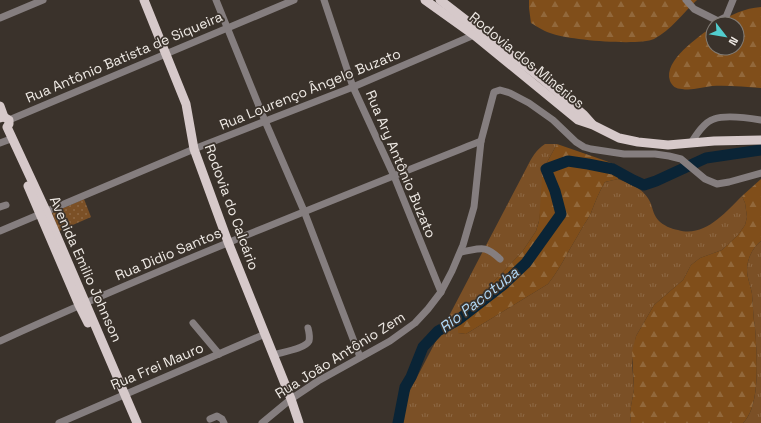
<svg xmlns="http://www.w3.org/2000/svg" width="761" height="423" font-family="'Space Grotesk',sans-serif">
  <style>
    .grass { fill: url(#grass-tufts) }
    .forest { fill: url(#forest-firs) }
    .park { fill: url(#park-dots) }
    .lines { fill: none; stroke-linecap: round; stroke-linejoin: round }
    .river { stroke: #0a2436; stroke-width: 11 }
    .minor { stroke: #857e7f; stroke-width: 7 }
    .major { stroke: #d6c9ca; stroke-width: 9 }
    .labels { text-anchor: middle; stroke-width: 3.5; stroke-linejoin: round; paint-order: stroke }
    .street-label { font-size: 14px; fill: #efeae5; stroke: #3a322b }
    .water-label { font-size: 15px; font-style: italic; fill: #b2d9f7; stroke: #3a322b }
  </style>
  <defs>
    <pattern id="grass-tufts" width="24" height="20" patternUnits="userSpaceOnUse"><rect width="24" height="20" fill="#7b5026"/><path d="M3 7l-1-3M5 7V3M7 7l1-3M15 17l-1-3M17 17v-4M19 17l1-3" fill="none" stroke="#8e6945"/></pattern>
    <pattern id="forest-firs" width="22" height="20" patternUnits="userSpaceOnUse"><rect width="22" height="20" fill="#804e1a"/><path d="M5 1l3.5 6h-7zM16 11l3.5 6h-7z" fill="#92683b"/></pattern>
    <pattern id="park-dots" width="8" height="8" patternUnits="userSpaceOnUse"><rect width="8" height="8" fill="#7b5026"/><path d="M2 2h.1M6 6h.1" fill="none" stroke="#8e6945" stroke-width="1.8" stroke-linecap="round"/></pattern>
  </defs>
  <rect width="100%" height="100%" fill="#3a322b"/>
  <g class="grass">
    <path d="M545,144H557L546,164L539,221L536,231L522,252L472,304L458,333L466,334L548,284C560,269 567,253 577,237C581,229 587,221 591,213C595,202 599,192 605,182L618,179C631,184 645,189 651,204C653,210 654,216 659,221C663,225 671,229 678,230C704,238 725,213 742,196L745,203L747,217L745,225L738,235L722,250L700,258L691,265L683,280L654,305L636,336L632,362L634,389L630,412L631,423H393L527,167C532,157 536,150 545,144Z"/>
    <path d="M761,241V423H743C761,406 757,355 755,328C753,317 753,305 752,294C751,286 747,278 747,270C747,259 753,247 761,241Z"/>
  </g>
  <g class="forest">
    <path d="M529,0H697C683,13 671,30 654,39C638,46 570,40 553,34C545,32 538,27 531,23L529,8Z"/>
    <path d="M761,7V88C745,87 728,85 712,86C702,87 692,91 682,89C676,89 672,86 670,81C663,60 699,37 713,26V48H737V24H716C730,15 745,8 761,7Z"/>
    <path d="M557,144L606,161L616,165L618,171V179L605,182C599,192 595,202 591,213C587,221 581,229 577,237C567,253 560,269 548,284L466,334L458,333V326L464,312L522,252L536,231L539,221L542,178L546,164Z"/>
    <path d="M761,179V241C753,247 747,259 747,270C747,278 751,286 752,294C753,305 753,317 755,328C757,354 761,406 743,423H631L630,412L634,389L632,352L636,336L654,305L683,280L691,265L700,258L722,250L738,235L745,225L747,217L745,203L742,196Z"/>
  </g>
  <path class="park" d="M84,199L91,217L59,231L52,213Z"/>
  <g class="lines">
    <path class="river" d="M398,423L405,387L411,377L423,347L438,331L458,320L503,285L526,263L561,214L555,191L546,169L568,161L588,164L613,169L633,180L644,185L656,181L706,158L761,150"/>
    <g class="minor">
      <path d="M216,0L265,121L304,211L360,357"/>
      <path d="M324,0L353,87L394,176L441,292"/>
      <path d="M686,0L694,9L718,21L726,17L733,0"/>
      <path d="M0,18L43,0"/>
      <path d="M9,120L294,0"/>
      <path d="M0,143L8,140"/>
      <path d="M691,143C696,135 704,122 714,119C725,115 749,118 761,120"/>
      <path d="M0,207L6,205"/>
      <path d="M0,231L194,149L353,87L474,35"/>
      <path d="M461,252C481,249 484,244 500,259"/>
      <path d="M193,323L219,354"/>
      <path d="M0,341C158,269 320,205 481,141"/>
      <path d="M273,355C282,352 305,349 309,341C310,337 309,332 308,328"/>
      <path d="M210,419L217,416L222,419L224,423"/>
      <path d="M59,423L265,334"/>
      <path d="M262,423L291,399L318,381L390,341L415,323L428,309L441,292L452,271L463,245L474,207L481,141L494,92L500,90L510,93L529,103L553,120L576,142L584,147L591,149L624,154H655L669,156L681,159L705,179L717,184L729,182L761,173"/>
    </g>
    <g class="major">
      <path d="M144,0L186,104L194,149L228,242L291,399L299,423"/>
      <path d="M425,0L474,35L578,120L593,125L619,138L638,142L668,145L714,141L761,140"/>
      <path d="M440,0L542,79L584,115L592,124"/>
      <path d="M0,106L4,117"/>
      <path d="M0,118L4,117L9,120V124L7,127L46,211L137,423"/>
      <path d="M28,186L79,305L88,323"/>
    </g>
  </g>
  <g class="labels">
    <g class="street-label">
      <text transform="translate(124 57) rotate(-23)" y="5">Rua Antônio Batista de Siqueira</text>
      <text transform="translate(527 60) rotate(39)" y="5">Rodovia dos Minérios</text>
      <text transform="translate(310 89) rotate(-22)" y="5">Rua Lourenço Ângelo Buzato</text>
      <text transform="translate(401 164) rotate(67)" y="5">Rua Ary Antônio Buzato</text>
      <text transform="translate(232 207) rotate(70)" y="5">Rodovia do Calcário</text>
      <text transform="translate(168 254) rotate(-23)" y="5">Rua Didio Santos</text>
      <text transform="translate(86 269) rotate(66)" y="5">Avenida Emilio Johnson</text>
      <text transform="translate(340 355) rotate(-32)" y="5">Rua João Antônio Zem</text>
      <text transform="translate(157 366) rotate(-23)" y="5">Rua Frei Mauro</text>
    </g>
    <g class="water-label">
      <text transform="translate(479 300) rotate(-38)" y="5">Rio Pacotuba</text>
    </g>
  </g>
  <g transform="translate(725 36) rotate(121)"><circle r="19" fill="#3a322b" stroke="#827c75"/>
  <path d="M0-3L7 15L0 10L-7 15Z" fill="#52cdce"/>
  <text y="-6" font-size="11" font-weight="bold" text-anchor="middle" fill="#efeae5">N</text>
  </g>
</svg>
